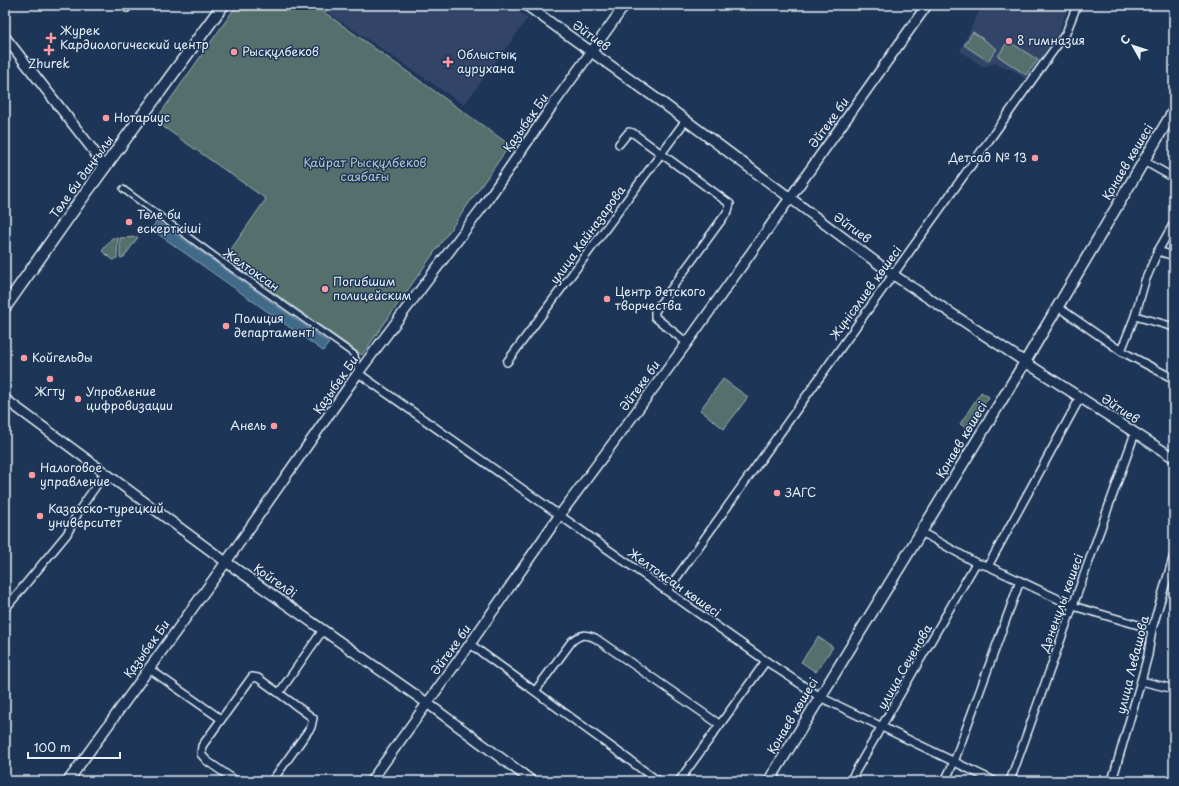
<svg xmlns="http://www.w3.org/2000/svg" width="1179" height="786" font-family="'Playpen Sans',sans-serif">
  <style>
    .built { fill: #324468 }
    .green { fill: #556f6c; stroke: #9eb0b2 }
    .water { fill: #406b88; stroke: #83a1b5 }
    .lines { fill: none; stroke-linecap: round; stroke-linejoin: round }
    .pedestrian-casing { stroke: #e8f1f8; stroke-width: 8 }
    .minor-casing { stroke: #e8f1f8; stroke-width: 10 }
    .tertiary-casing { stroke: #e8f1f8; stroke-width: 12 }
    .secondary-casing { stroke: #e8f1f8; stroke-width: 13 }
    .primary-casing { stroke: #e8f1f8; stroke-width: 14 }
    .pedestrian { stroke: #1d3557; stroke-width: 5 }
    .minor { stroke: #1d3557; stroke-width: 7 }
    .tertiary { stroke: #1d3557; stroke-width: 9 }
    .secondary { stroke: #1d3557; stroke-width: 10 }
    .primary { stroke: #1d3557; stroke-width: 11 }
    .poi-dot { fill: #ff9aa2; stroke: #1d3557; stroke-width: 1.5 }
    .labels { text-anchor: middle; stroke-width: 3; stroke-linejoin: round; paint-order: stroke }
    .poi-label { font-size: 12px; fill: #e8f1f8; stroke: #1d3557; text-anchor: start }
    .street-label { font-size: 12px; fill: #e8f1f8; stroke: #1d3557 }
    .park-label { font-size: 12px; fill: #b5c4c7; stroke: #1d3557 }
  </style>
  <rect width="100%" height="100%" fill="#1d3557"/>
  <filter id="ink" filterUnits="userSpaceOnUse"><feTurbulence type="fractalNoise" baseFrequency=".025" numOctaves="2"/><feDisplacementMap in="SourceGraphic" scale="8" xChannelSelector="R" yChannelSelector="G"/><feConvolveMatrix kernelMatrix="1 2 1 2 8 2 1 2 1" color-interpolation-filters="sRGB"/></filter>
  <g filter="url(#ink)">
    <g class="built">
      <path d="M317,5H509L528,18L464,105Z"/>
      <path d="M982,5H1069L1059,31L1028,81L1014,71L995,63L984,67L960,51Z"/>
    </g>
    <g class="green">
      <path d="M237,5H314L510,145L362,355L225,258L266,199L155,121Z"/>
      <path d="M973,32L997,49L988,61L964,45Z"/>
      <path d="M1008,41L1038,60L1026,75L998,56Z"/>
      <path d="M138,237L124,257L120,258V238Z"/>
      <path d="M112,238H118L117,258L113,260L102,251Z"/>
      <path d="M723,379L748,397L724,429L700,410Z"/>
      <path d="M981,392L989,397L968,429L960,424Z"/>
      <path d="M818,637L833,647L816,672L801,662Z"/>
    </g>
    <path class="water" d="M157,221L329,343L323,351L151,229Z"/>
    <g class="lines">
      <defs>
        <path id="pedestrian" d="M123,189L220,260L355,355L358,372"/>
        <g id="minor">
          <path d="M125,5L127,8"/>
          <path d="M619,144L629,132L633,133L730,204L728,211L655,311V317L687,343"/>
          <path d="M1144,161L1174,178"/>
          <path d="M1158,251L1174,256"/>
          <path d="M1058,307L1121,351L1174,379"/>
          <path d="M1135,316L1174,327"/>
          <path d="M1121,351L1135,316L1145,281L1158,251L1174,223"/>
          <path d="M507,362L686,120"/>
          <path d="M358,373L766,661L820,697L994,781"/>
          <path d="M921,532L976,563L988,566L1073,606L1152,629"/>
          <path d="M988,566L1080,398"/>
          <path d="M667,591L1050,55L1066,33L1077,5"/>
          <path d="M5,609L67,534L80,509L105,473"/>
          <path d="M470,644L658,781"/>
          <path d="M148,668L221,719"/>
          <path d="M1141,681L1174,689"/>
          <path d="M536,690L572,641C581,634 585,634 595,638L719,724"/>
          <path d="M279,693L323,630"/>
          <path d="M236,781L207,761L201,754L202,746L252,677L258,678L313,718L311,727L272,781"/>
          <path d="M679,781L766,661"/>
          <path d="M850,781L976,563"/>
          <path d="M945,781L954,762L1020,581"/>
          <path d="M1010,781L1135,433"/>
          <path d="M1112,781L1141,681L1148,655L1152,629L1174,555"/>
        </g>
        <g id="tertiary">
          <path d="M526,5L664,104L892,274L1025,362L1174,458"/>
          <path d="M5,37L93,150L104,168"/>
          <path d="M5,399L226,562L427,703L532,781"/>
          <path d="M68,781L226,562L358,373L484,205L550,109L625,5"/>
          <path d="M371,781L470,644L559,516L687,343L927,5"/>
        </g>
        <path id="secondary" d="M769,781L1025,362L1174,110"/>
        <path id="primary" d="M5,307L77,205L223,5"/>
      </defs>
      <use href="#pedestrian" class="pedestrian-casing"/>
      <use href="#minor" class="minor-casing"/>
      <use href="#tertiary" class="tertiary-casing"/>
      <use href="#secondary" class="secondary-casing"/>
      <use href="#primary" class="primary-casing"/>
      <use href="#pedestrian" class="pedestrian"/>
      <use href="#minor" class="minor"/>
      <use href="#tertiary" class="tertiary"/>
      <use href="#secondary" class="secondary"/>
      <use href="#primary" class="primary"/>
    </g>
  </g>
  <g class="poi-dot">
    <path d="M49 32h4v4h4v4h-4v4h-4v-4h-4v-4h4z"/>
    <circle cx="1009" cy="41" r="4"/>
    <path d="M47 44h4v4h4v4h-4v4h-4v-4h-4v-4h4z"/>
    <circle cx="234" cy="52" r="4"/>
    <path d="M446 56h4v4h4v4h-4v4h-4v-4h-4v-4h4z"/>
    <circle cx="106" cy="118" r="4"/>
    <circle cx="1035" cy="158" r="4"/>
    <circle cx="129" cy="222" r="4"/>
    <circle cx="325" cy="289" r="4"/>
    <circle cx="607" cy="299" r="4"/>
    <circle cx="226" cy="326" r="4"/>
    <circle cx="24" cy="358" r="4"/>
    <circle cx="50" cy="379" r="4"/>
    <circle cx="78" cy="399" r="4"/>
    <circle cx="274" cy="426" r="4"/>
    <circle cx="32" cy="475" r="4"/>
    <circle cx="777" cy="493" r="4"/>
    <circle cx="40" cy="516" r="4"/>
  </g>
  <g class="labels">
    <g class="poi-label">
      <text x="60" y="35">Журек<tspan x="60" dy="14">Кардиологический центр</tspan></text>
      <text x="1017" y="45">8 гимназия</text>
      <text x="242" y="56">Рысқұлбеков</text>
      <text x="457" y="59">Облыстық<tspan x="457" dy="14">аурухана</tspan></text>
      <text x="49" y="68" text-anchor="middle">Zhurek</text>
      <text x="114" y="122">Нотариус</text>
      <text x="1027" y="162" text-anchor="end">Детсад № 13</text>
      <text x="137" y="219">Төле би<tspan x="137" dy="14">ескерткіші</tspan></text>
      <text x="333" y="286">Погибшим<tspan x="333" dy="14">полицейским</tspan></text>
      <text x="615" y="296">Центр детского<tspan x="615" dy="14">творчества</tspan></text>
      <text x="234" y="323">Полиция<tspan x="234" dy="14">департаменті</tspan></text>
      <text x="32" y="362">Койгельды</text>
      <text x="50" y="396" text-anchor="middle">Жгту</text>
      <text x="86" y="396">Упровление<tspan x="86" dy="14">цифровизации</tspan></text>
      <text x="266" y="430" text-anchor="end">Анель</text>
      <text x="40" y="472">Налоговое<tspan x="40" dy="14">управление</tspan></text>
      <text x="785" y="497">ЗАГС</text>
      <text x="48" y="513">Казахско-турецкий<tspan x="48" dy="14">университет</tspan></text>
    </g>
    <g class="street-label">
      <text transform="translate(591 36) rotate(35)" y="4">Әйтиев</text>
      <text transform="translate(526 123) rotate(-55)" y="4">Қазыбек Би</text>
      <text transform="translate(829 123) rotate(-54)" y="4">Әйтеке би</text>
      <text transform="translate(1128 162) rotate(-59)" y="4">Қонаев көшесі</text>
      <text transform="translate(82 177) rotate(-54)" y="4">Төле би даңғылы</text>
      <text transform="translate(852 228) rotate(36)" y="4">Әйтиев</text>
      <text transform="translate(588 235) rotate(-54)" y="4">улица Кайназарова</text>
      <text transform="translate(251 270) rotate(35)" y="4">Желтоксан</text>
      <text transform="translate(866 293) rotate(-54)" y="4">Жүнісәлиев көшесі</text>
      <text transform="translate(336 385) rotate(-55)" y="4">Қазыбек Би</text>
      <text transform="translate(640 386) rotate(-54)" y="4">Әйтеке би</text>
      <text transform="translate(1120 409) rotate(33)" y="4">Әйтиев</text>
      <text transform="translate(962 440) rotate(-59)" y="4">Қонаев көшесі</text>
      <text transform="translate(275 581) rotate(35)" y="4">Қойгелді</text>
      <text transform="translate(674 583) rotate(35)" y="4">Желтоқсан көшесі</text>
      <text transform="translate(1062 603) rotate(-70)" y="4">Дәненұлы көшесі</text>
      <text transform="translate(147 649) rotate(-54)" y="4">Қазыбек Би</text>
      <text transform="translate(451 650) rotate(-54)" y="4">Әйтеке би</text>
      <text transform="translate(1133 665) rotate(-76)" y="4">улица Левашова</text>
      <text transform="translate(905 667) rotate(-60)" y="4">улица Сеченова</text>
      <text transform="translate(793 716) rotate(-59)" y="4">Қонаев көшесі</text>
    </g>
    <g class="park-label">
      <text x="365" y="167">Қайрат Рысқұлбеков<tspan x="365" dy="14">саябағы</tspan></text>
    </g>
  </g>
  <rect width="1179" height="786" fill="none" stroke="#1d3557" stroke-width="20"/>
  <rect x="10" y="10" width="1159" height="766" fill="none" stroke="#e8f1f8" stroke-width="1.5" filter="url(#ink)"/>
  <g transform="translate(1133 46) rotate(309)" stroke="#1d3557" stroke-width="3" paint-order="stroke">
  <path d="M0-3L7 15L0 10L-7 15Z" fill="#e8f1f8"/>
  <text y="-6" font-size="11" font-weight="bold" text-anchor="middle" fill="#e8f1f8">С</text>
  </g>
  <path d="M28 752v6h92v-6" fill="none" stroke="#e8f1f8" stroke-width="2"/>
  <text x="34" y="752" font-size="12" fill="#e8f1f8" stroke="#1d3557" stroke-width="3" paint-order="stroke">100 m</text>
</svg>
